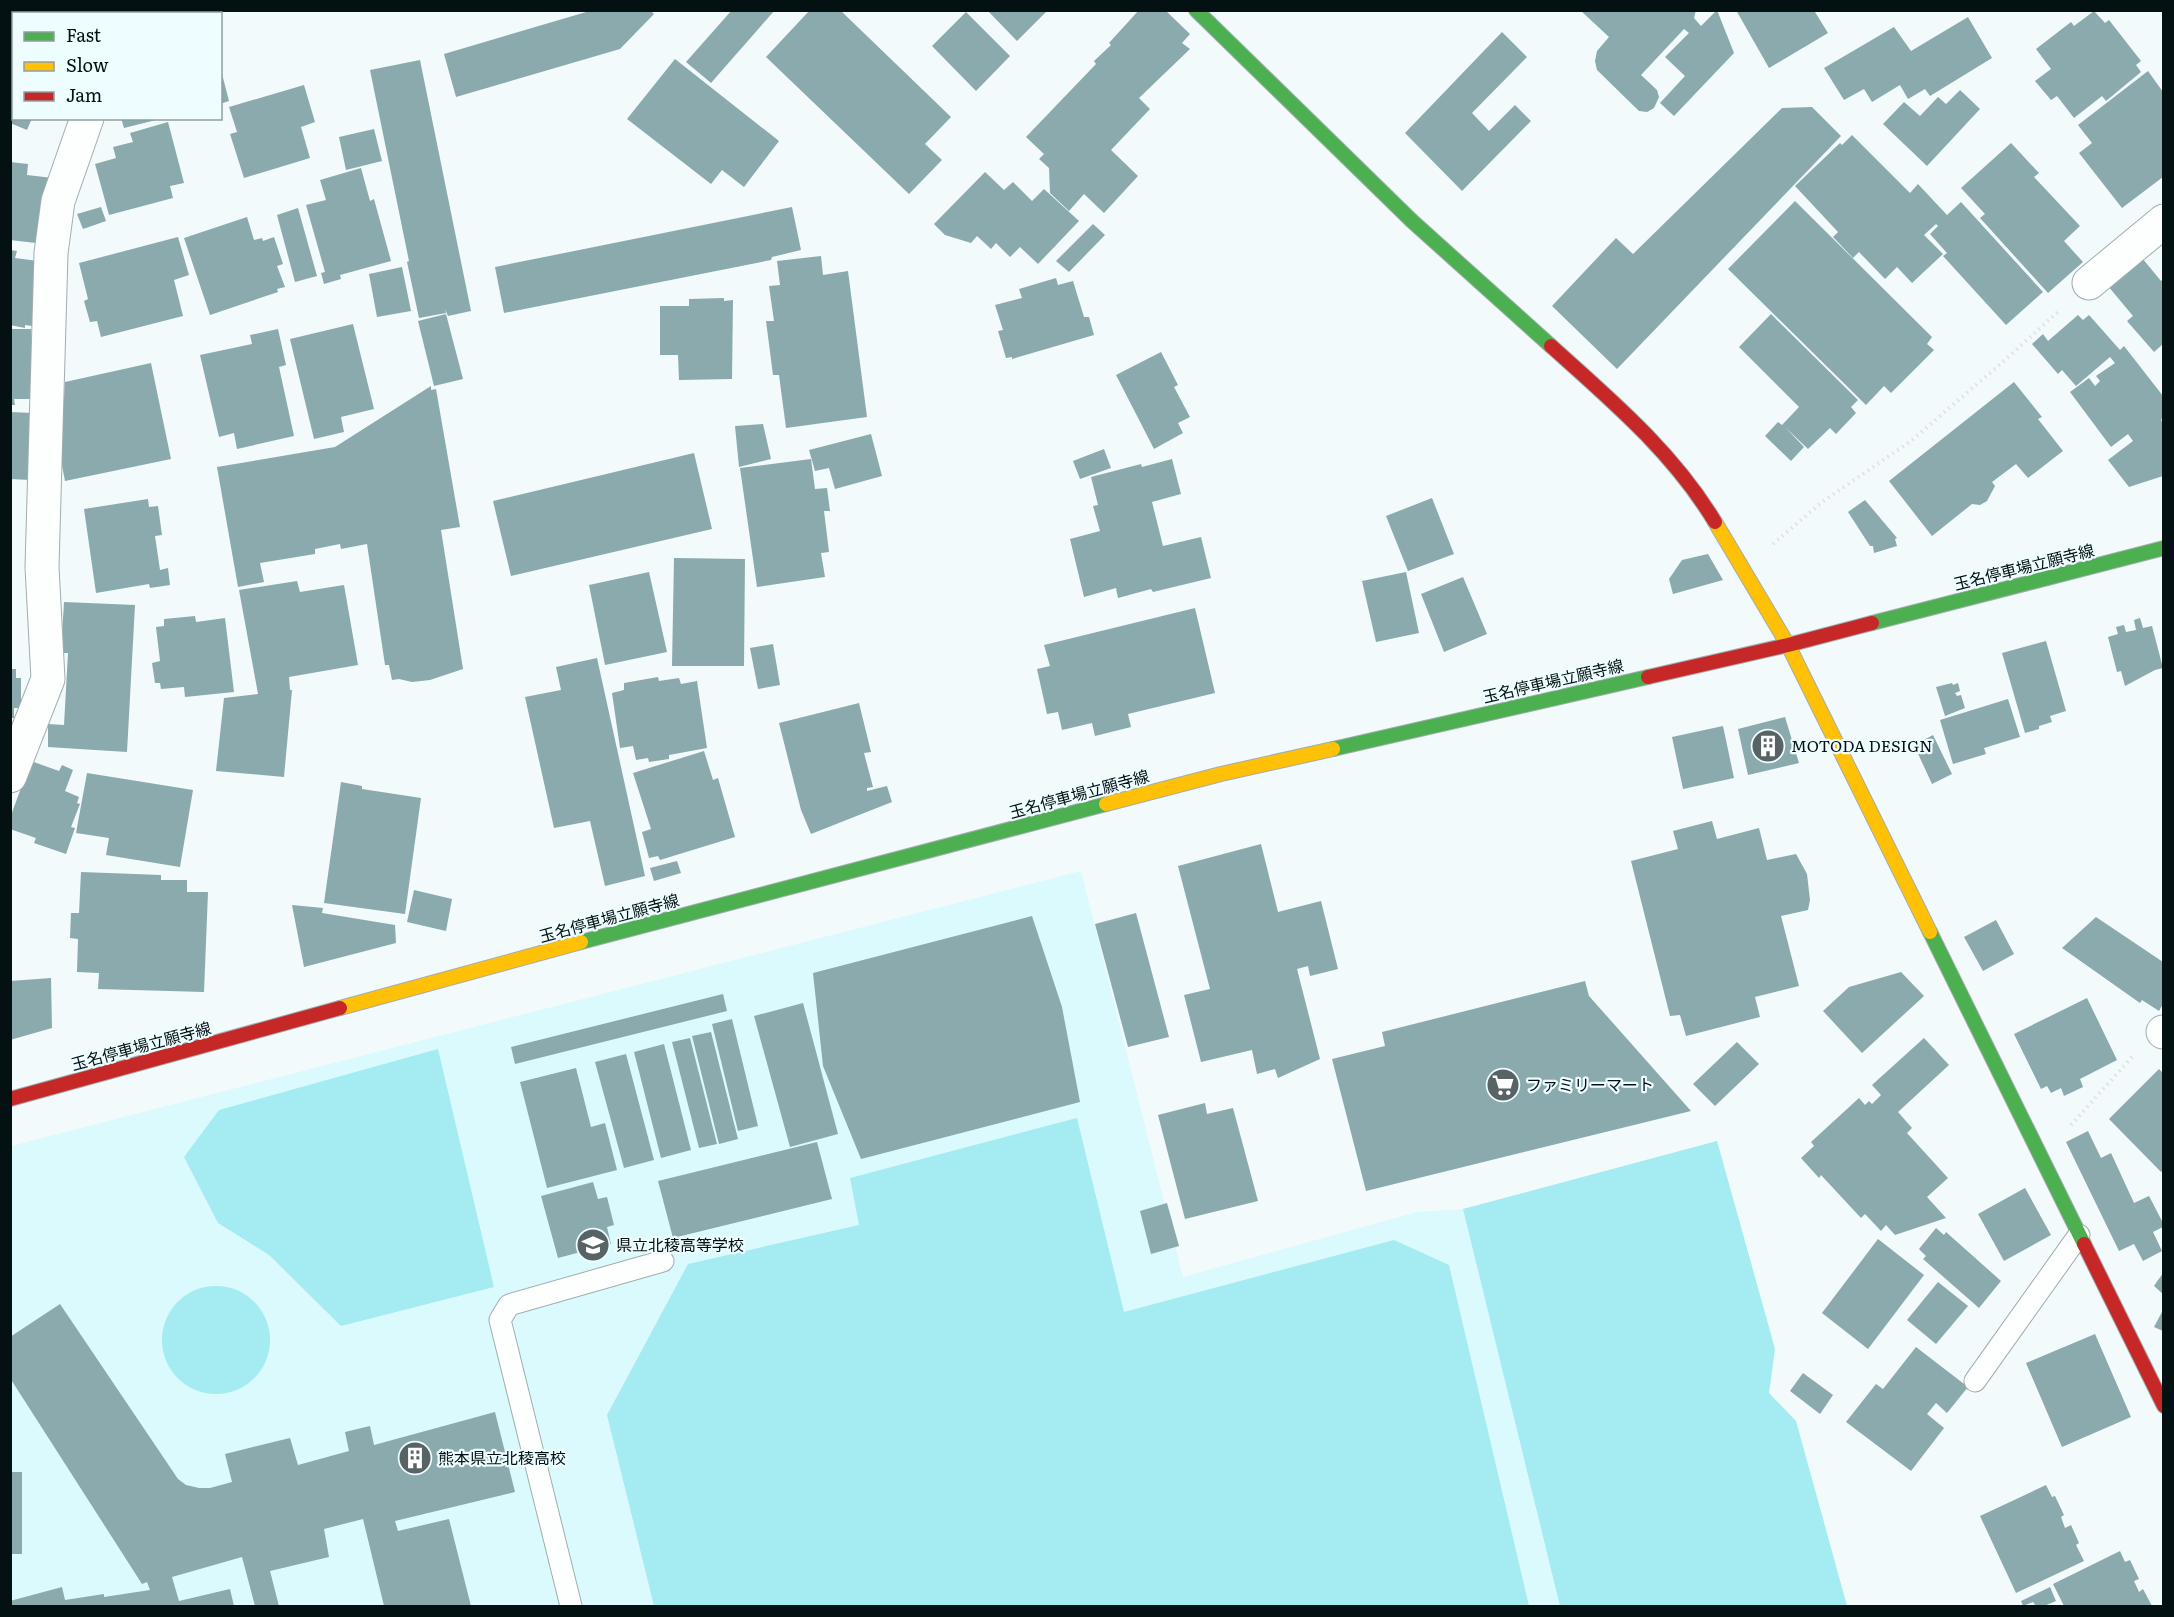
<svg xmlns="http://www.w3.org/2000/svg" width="2174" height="1617" font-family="Literata,'Noto Sans JP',serif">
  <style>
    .built { fill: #dbfafd }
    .green { fill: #a4ebf2 }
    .building { fill: #8aaaad }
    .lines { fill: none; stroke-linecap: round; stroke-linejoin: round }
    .lane-casing { stroke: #a2adae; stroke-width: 23 }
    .street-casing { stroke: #a2adae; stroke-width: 35 }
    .fast-casing { stroke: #a2adae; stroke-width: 16 }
    .slow-casing { stroke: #a2adae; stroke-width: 16 }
    .jam-casing { stroke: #a2adae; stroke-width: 16 }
    .path { stroke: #dee1e2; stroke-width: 4; stroke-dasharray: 1.5 4.5; stroke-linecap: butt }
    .lane { stroke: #fdfefe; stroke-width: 21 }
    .street { stroke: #fdfefe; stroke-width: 33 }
    .fast { stroke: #4caf50; stroke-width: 14 }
    .slow { stroke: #ffc107; stroke-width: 14 }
    .jam { stroke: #c62828; stroke-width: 14 }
    .labels { text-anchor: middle; stroke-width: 4.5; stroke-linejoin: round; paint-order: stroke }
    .street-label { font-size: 16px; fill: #041112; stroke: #eefdff }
    .poi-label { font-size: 16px; fill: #041112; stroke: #eefdff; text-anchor: start }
  </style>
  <rect width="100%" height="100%" fill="#f2fafb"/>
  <path class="built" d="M1081,871L1183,1277L1417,1212L1463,1209L1717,1141L1775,1349L1769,1393L1796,1421L1847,1606H11V1146Z"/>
  <g class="green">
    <path d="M438,1049L494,1287L341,1326L269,1255L218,1223L184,1157L219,1110Z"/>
    <path d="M1077,1118L1124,1312L1394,1240L1449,1265L1529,1606H654L607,1415L688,1264L859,1225L850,1178Z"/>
    <path d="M1717,1141L1775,1349L1769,1393L1796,1421L1847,1606H1560L1463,1209Z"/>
    <circle cx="216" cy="1340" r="54"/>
  </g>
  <g class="building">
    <path d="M593,10H650L654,14L620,49L456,97L444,54Z"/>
    <path d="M732,10H775L711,83L686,62Z"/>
    <path d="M810,10H840L951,117L925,144L942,160L909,194L766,57Z"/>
    <path d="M987,10H1048L1017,41Z"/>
    <path d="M1139,10H1165L1190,34L1182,43L1190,49L1139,98L1150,109L1111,150L1138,176L1104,213L1084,194L1069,211L1050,193L1049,168L1039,159L1044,154L1026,137L1096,64L1094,61L1111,45L1109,43Z"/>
    <path d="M1580,10H1696L1694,18L1701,26L1717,10L1734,53L1674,116L1660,103L1685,76L1665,57L1689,33L1684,29L1641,75L1657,90L1659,97L1654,108L1647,112L1639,111L1597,70L1595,61L1597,51L1609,37Z"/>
    <path d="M1736,10H1817L1815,12L1828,33L1769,68Z"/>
    <path d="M2094,11L2105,23L2109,20L2141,61L2136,65L2141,72L2106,101L2102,96L2074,118L2057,96L2051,100L2035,81L2051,69L2036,49L2071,22L2074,26Z"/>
    <path d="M966,12L1010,56L976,91L932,46Z"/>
    <path d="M1968,17L1992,58L1930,96L1925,89L1908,99L1900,85L1872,102L1864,89L1844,100L1824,68L1894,27L1911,51Z"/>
    <path d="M1502,32L1527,57L1472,113L1489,131L1515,105L1531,121L1462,191L1405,133Z"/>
    <path d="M675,59L779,141L744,187L722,170L711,184L627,119Z"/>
    <path d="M420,60L471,311L448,316L445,309L446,313L419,318L407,262L409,261L370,70Z"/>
    <path d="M221,70L229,101L220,104V71Z"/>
    <path d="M2148,71L2163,92V177L2122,208L2079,153L2092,143L2078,125Z"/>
    <path d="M10,83L14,85V118H32L27,130L10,123Z"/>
    <path d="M304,85L315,122L301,127L310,158L244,178L230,134L237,132L229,107Z"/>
    <path d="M1960,90L1980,109L1927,166L1883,124L1904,102L1920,116L1938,97L1946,104Z"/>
    <path d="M1812,107L1841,136L1617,369L1552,306L1616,238L1633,254L1782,108Z"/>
    <path d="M121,118H160V119L124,128Z"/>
    <path d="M168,122L184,183L170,186L173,198L109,215L95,164L116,158L113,147L133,142L130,133Z"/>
    <path d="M374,129L382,161L346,170L339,137Z"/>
    <path d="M1852,135L1910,193L1918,184L1947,215L1961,202L2043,292L2006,325L1943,256L1947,253L1930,234L1938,226L1936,224L1924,235L1943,254L1912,283L1897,267L1885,279L1859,252L1853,258L1833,237L1838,232L1795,186L1840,143L1842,145Z"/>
    <path d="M2011,143L2039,173L2034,177L2080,226L2064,241L2083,262L2048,293L1980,218L1985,214L1961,188Z"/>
    <path d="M10,162L28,164L27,175L53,178L36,243L10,240Z"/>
    <path d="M361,168L370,201L374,199L391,261L340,275L341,279L324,284L321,273L325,272L306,205L326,200L320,180Z"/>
    <path d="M985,172L1004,190L1013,182L1032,201L1044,189L1079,221L1038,264L1020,247L1010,257L996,243L991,249L977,236L971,243L945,235L934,224Z"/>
    <path d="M1795,201L1932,337L1927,344L1934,350L1891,393L1884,386L1866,405L1728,269Z"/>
    <path d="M101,207L106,221L83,229L77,214Z"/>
    <path d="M792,207L801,250L772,257L771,260L504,313L495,267Z"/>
    <path d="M298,208L317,276L295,282L277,215Z"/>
    <path d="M247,217L254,240L262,238L263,241L274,237L283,264L277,266L285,287L277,289L278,292L210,315L184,238Z"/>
    <path d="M1093,224L1105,235L1069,272L1056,261Z"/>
    <path d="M178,237L189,275L174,280L183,316L101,337L97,321L90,322L84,301L88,299L79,263Z"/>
    <path d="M10,250L17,251L15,258L38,261L32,326L25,325V328L10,325Z"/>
    <path d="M821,256L823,275L848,271L867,417L786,428L779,375H773L766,321H774L769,286L780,285L777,261Z"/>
    <path d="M2142,258L2161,281L2163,279V344L2154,352L2127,321L2133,316L2108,286Z"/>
    <path d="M402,267L411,311L377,317L369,274Z"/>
    <path d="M1056,278L1058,285L1073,281L1084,317H1089L1094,335L1012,359V357L1006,358L998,331L1003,330L995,305L1022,298L1019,289Z"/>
    <path d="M724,298V301L733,300L732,379L679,380L678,355H660V306H689V299Z"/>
    <path d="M446,314L463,379L434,386L418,321Z"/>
    <path d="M1771,314L1858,400L1851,407L1856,413L1836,434L1830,428L1808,449L1785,427L1804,447L1791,461L1765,436L1778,422L1782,425L1799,407L1739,347Z"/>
    <path d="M2078,315L2083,320L2089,315L2120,350L2124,346L2163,396V417L2161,420L2163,423V476L2129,487L2108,460L2133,441L2128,434L2111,447L2070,392L2089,378L2095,386L2100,381L2096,376L2115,363L2110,357L2076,386L2062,370L2058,374L2032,344L2043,334L2048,341Z"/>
    <path d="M353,324L374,409L341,417L344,432L314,439L290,339Z"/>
    <path d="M10,329H31L32,399H14L15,405H10Z"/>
    <path d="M278,329L286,365L279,367L294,436L237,449L234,433L219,437L200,355L252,344L250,335Z"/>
    <path d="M1161,352L1178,385L1174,387L1190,417L1178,423L1183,433L1154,449L1116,375Z"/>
    <path d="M151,363L171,459L65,481L60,455L65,382Z"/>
    <path d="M2014,382L2042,417L2038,419L2063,451L2028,478L2016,464L1992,482L1995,486L1987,501L1980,505L1972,504L1932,536L1889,481Z"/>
    <path d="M431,386V390L436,389L460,527L441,530L463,669L430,680L412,682L399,679L392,680L389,665H385L367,544L341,549L340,544L315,549V554L260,563L264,582L238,587L217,467L335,447Z"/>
    <path d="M10,412L33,413L30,480L10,479Z"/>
    <path d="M763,424L771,459L739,467L735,426Z"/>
    <path d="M871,434L882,476L835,489L829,468L815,471L809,450Z"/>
    <path d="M1104,449L1111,468L1080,479L1073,461Z"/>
    <path d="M694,453L712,529L511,576L493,501Z"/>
    <path d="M811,459L815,489L827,488L830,511H824L829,552L821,553L825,577L757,587L740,468Z"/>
    <path d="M1172,459L1181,494L1152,502L1163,546L1201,537L1211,578L1153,592L1151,589L1118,598L1116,588L1084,597L1070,539L1100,531L1093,506L1098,505L1091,477L1141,464L1142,467Z"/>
    <path d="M1432,498L1454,554L1408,571L1386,516Z"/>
    <path d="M148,499L149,507L158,506L162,535L155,536L160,570L168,568L170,585L150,588L149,584L96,593L84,509Z"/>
    <path d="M1865,500L1897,538L1895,539L1897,546L1874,553L1873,546H1870L1848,512Z"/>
    <path d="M1708,554L1723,580L1673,594L1669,579L1682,560Z"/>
    <path d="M674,558L745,559L744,666H672Z"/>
    <path d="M649,572L667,652L605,665L589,585Z"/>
    <path d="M1406,572L1419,633L1376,642L1362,581Z"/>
    <path d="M1463,577L1487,634L1444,652L1421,594Z"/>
    <path d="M297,581L300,592L344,585L358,665L289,677L290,690H292L284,777L216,771L224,698L258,694L239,590Z"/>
    <path d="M64,602L135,605L127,752L48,747V724L64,725L68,653H61Z"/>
    <path d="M1195,608L1215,693L1128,714L1131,727L1095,736L1092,723L1062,730L1058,712L1047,714L1037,669L1050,666L1044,645Z"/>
    <path d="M195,616L196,622L225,618L234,692L185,697L184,687L161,689L160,683H155L152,663L160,661L156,627L164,626V619Z"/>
    <path d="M2140,618L2143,628L2152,626L2163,668L2155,670L2125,686L2121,671L2117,672L2108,637L2118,634L2116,627L2124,625L2126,632L2136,630L2134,620Z"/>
    <path d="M2046,641L2066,711L2050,716L2052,722L2039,726V729L2025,733L2002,653Z"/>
    <path d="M773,644L780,685L758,689L750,648Z"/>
    <path d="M597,658L645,876L605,886L590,821L554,828L525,697L561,690L556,667Z"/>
    <path d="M10,669H16V678H21V708H14V718H10Z"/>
    <path d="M658,677L659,681L679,678L681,684L697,681L707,748L669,755V759L649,762L648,758L636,760L633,746L620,748L612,693L624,690V683Z"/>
    <path d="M1952,683L1953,685L1958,683L1960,691L1955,693L1957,696L1961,695L1965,708L1945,716L1936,687Z"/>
    <path d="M2008,699L2020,737L1984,748L1986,754L1953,764L1940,720Z"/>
    <path d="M859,703L871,752L864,753L873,787L867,788V791L887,786L892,802L811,834L801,810L779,723Z"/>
    <path d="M1785,717L1799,763L1748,775L1738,729Z"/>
    <path d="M1723,726L1734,778L1683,789L1672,737Z"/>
    <path d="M1933,735L1952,774L1932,784L1914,745Z"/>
    <path d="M704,751L713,780L718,778L735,837L660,860L658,856L649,858L642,832L651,829L633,773Z"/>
    <path d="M31,761L59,771L62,765L73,770L65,791L79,797L77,803L80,804L71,827L75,828L66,854L34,843L36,838L10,829V818Z"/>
    <path d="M87,773L193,790L180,867L106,855L109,838L76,833Z"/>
    <path d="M341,782L362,786V789L421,798L405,914L324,903Z"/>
    <path d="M1712,821L1717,839L1759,828L1767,860L1796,854L1807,874L1810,900L1808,910L1781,916L1799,986L1755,997L1760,1017L1686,1036L1680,1015L1670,1016L1631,861L1678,849L1673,831Z"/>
    <path d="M1261,844L1278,912L1321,901L1338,969L1310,976L1308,966L1297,969L1320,1059L1278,1078L1275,1069L1257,1074L1252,1050L1201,1062L1184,995L1210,989L1178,866Z"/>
    <path d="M677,861L681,873L654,881L650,868Z"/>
    <path d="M81,872L161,875V880H187V892H208L204,992L98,989L99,973L77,972L78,939L70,938L71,913H79Z"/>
    <path d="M414,890L452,899L446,931L407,922Z"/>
    <path d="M292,905L323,908L322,913L395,925L396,943L304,967Z"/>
    <path d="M1136,913L1169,1037L1128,1047L1095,924Z"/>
    <path d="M1032,916L1062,1007L1080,1102L861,1159L823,1066L813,973Z"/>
    <path d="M2096,917L2163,962L2162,971L2163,972V1004L2159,1011L2142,1000L2140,1003L2062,948Z"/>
    <path d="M1996,920L2014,954L1983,971L1964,937Z"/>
    <path d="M1901,972L1924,996L1862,1053L1823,1011L1849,987Z"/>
    <path d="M51,978L52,1028L10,1040V981Z"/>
    <path d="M1585,981L1589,996L1691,1111L1366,1191L1332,1059L1385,1046L1382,1032Z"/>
    <path d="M723,994L727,1011L515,1064L511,1047Z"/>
    <path d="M2087,998L2117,1060L2080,1079L2083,1087L2064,1096L2061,1088L2051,1093L2047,1086L2041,1089L2014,1034Z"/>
    <path d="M803,1003L838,1134L790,1147L754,1016Z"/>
    <path d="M732,1019L758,1126L738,1131L712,1024Z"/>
    <path d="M711,1032L738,1139L719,1144L692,1036Z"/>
    <path d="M690,1038L717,1144L699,1148L672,1042Z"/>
    <path d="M1924,1038L1949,1065L1898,1112L1912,1128L1907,1133L1948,1178L1927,1197L1946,1218L1895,1235L1886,1225L1881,1231L1865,1214L1861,1218L1821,1175L1819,1178L1801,1158L1814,1146L1811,1142L1859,1098L1865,1105L1869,1101L1872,1104L1881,1095L1872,1085Z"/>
    <path d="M1737,1042L1759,1064L1715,1106L1693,1084Z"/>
    <path d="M664,1044L691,1150L661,1158L634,1052Z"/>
    <path d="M626,1054L654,1160L624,1168L595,1062Z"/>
    <path d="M576,1068L591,1127L605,1123L617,1170L547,1188L520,1082Z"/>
    <path d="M2159,1069L2163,1073V1170L2161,1172L2109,1119Z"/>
    <path d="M1205,1103L1207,1114L1233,1108L1258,1201L1185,1219L1158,1115Z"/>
    <path d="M2088,1131L2101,1158L2111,1153L2134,1203L2149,1196L2163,1223V1227L2153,1232L2162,1251L2143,1261L2134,1244L2119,1251L2066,1142Z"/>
    <path d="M817,1142L832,1199L673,1238L658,1181Z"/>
    <path d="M593,1182L598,1199L607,1197L614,1225L607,1227L611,1244L558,1258L541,1196Z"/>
    <path d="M2025,1188L2051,1235L2004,1261L1978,1214Z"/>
    <path d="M1167,1203L1179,1246L1151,1254L1140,1211Z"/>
    <path d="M1936,1228L1944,1235L1946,1232L2001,1281L1979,1308L1923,1259L1926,1256L1919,1249Z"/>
    <path d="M1878,1239L1924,1275L1868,1349L1822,1313Z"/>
    <path d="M2163,1273V1294L2154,1286Z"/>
    <path d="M1938,1282L1968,1306L1936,1344L1907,1320Z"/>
    <path d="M60,1304L178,1479L186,1485L199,1488H210L232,1482L225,1454L290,1438L298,1465L349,1451L345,1432L370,1426L374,1445L495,1412L515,1492L395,1521L398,1531L449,1519L471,1606H384L363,1519L324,1529L329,1557L270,1571L279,1606H255L242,1557L172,1577L179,1601L230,1589L234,1606H10V1601L62,1587L65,1600L104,1594V1597L150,1590L147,1582L142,1584L10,1378V1337Z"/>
    <path d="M2163,1310V1331L2154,1327Z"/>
    <path d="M2095,1334L2131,1417L2062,1447L2026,1363Z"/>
    <path d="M1916,1347L1968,1387L1947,1413L1936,1403L1927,1414L1944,1428L1911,1471L1846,1422L1876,1384L1883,1389Z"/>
    <path d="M1803,1373L1833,1395L1820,1414L1790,1391Z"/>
    <rect x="10" y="1472" width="12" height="82"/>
    <path d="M2046,1485L2052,1497L2055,1496L2064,1515L2061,1517L2065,1528L2071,1525L2079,1543L2076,1545L2084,1561L2016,1593L1980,1516Z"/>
    <path d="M2120,1551L2125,1562L2130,1560L2139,1579L2134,1581L2139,1592L2143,1589L2152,1606H2064L2053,1584Z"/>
    <path d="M2050,1587L2056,1601L2044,1606H2036L2033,1602L2023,1606L2021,1601Z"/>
  </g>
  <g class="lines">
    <defs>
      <g id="lane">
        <path d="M1975,1381L2079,1235"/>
        <path d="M571,1606L500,1320L509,1305L663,1261"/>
      </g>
      <g id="street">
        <path d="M130,14L131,10"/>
        <path d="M2089,283L2164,221"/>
        <path d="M10,776L48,679L42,567L51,253L58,201L87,118"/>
        <path d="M2163,1032H2164"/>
      </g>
      <g id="fast">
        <path d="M1196,10L1412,221L1551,346"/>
        <path d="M1872,623L2164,548"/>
        <path d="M1333,749L1648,677"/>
        <path d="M1930,932L2084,1244"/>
        <path d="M581,942L1106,804"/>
      </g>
      <g id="slow">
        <path d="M1715,522L1788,645L1930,932"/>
        <path d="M1106,804L1221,774L1333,749"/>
        <path d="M340,1008L581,942"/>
      </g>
      <g id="jam">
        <path d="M1551,346C1610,399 1673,452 1715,522"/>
        <path d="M1648,677L1788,645L1872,623"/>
        <path d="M10,1099L340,1008"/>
        <path d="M2084,1244L2164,1406"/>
      </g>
    </defs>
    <use href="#lane" class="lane-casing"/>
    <use href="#street" class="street-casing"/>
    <use href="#fast" class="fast-casing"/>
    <use href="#slow" class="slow-casing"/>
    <use href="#jam" class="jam-casing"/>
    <g class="path">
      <path d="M1773,544L1822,502L1911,441L2005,360L2060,310"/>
      <path d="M2071,1125L2132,1057"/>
    </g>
    <use href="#lane" class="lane"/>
    <use href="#street" class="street"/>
    <use href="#fast" class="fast"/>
    <use href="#slow" class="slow"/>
    <use href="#jam" class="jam"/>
  </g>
  <defs>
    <symbol id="building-disc" viewBox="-11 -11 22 22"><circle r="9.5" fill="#576364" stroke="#eefdff"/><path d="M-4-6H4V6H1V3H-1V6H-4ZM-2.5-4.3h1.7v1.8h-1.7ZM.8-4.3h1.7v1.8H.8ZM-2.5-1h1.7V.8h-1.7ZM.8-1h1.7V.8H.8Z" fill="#fff"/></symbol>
    <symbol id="supermarket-disc" viewBox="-11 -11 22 22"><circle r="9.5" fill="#576364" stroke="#eefdff"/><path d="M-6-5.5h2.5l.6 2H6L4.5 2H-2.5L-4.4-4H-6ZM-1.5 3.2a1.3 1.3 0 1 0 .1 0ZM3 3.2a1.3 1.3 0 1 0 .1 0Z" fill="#fff"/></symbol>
    <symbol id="school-disc" viewBox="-11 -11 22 22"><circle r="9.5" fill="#576364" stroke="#eefdff"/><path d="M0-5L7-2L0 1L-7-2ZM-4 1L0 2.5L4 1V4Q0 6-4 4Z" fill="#fff"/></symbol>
  </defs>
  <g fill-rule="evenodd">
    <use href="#building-disc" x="1749" y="727" width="38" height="38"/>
    <use href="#supermarket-disc" x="1484" y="1066" width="38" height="38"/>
    <use href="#school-disc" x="574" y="1226" width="38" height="38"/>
    <use href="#building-disc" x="396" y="1439" width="38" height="38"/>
  </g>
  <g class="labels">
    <g class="street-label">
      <text transform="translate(2024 567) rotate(-14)" y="6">玉名停車場立願寺線</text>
      <text transform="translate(1553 681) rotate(-13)" y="6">玉名停車場立願寺線</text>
      <text transform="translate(1079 794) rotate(-15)" y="6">玉名停車場立願寺線</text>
      <text transform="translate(609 918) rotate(-15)" y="6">玉名停車場立願寺線</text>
      <text transform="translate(141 1046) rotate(-15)" y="6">玉名停車場立願寺線</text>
    </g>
    <g class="poi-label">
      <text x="1791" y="752">MOTODA DESIGN</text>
      <text x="1526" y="1091">ファミリーマート</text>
      <text x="616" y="1251">県立北稜高等学校</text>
      <text x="438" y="1464">熊本県立北稜高校</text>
    </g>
  </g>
  <rect width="2174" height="1617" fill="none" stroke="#041112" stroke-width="24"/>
  <rect x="12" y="12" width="210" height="108" fill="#eefdff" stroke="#909fa0" stroke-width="1.5"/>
  <rect x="24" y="32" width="30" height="9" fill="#4caf50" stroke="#909fa0" stroke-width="1.5"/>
  <text x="66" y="42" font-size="18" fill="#041112">Fast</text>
  <rect x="24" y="62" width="30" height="9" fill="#ffc107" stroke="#909fa0" stroke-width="1.5"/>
  <text x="66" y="72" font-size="18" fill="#041112">Slow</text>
  <rect x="24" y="92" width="30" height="9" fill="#c62828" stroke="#909fa0" stroke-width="1.5"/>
  <text x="66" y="102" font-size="18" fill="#041112">Jam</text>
</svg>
